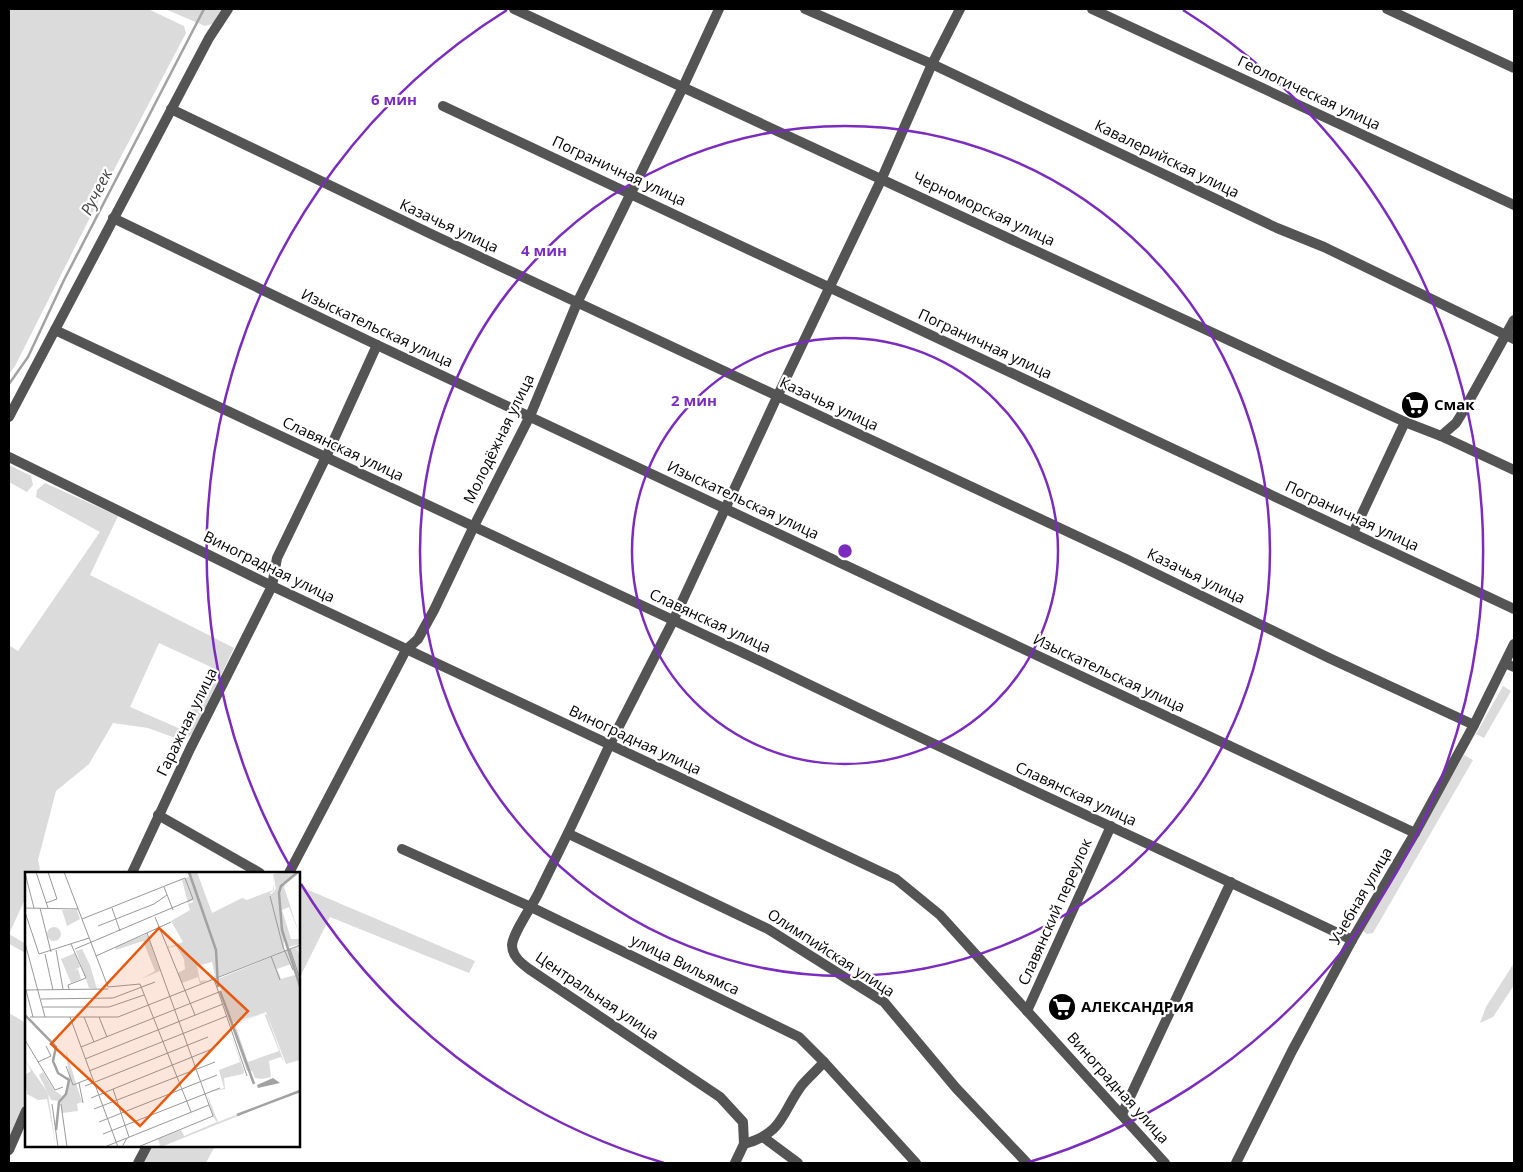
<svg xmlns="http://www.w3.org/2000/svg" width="1523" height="1172" font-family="'Open Sans',sans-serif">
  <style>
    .green { fill: #dbdbdb; fill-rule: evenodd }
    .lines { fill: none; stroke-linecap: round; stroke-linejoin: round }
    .stream { stroke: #a2a2a2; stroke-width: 2.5 }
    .minor { stroke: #545454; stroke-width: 10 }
    .tertiary { stroke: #545454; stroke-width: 10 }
    .ring { fill: none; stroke: #7b2cbf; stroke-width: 2.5 }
    .labels { text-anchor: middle; stroke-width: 4.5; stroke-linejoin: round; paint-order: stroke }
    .street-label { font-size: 15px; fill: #000; stroke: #fff }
    .poi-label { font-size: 15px; font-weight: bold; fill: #000; stroke: #fff; text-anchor: start }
    .water-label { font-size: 16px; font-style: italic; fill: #434343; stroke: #fff }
    .inset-river { fill: none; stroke: #a2a2a2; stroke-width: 2.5 }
    .inset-road { fill: none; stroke: #999; stroke-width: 1 }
    .view { fill: #e8590c; fill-opacity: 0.15; stroke: #e8590c; stroke-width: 2.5 }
    .inset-edge { fill: none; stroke: #000; stroke-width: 2.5 }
    .centre { fill: #7b2cbf; stroke: #fff; stroke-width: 2.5 }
    .ring-label { font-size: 15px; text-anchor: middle; font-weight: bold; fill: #7b2cbf; stroke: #fff; stroke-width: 4.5; stroke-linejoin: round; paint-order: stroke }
  </style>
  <rect width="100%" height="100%" fill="#fff"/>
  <g class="green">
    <path d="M9,9H148L184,26L186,33L117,164L15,366L9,374Z"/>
    <path d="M165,9H224L216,23L205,26Z"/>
    <path d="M9,465L31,476L33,485L27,492L9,482Z"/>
    <path d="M45,483L118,516L90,575L234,648L193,733L184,741L148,728L113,723L89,764L56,791L38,860L40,869L37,873H26V897L9,934V645L18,651L100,532L36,497L37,490ZM159,643L211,667L183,730L130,707Z"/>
    <path d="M1503,686L1511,691L1484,738L1476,734Z"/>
    <path d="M1464,755L1473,760L1373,933L1367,934L1363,931Z"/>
    <path d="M299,886L475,961L469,973L330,917L299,979Z"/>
    <path d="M9,934L26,944V953L9,944Z"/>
    <path d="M1514,963V985L1493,1017L1480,1023L1486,1007Z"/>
    <path d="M9,1013L26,1023V1100L9,1139Z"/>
    <path d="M152,1146H215L206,1163H142Z"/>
  </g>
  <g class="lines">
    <path class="stream" d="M9,384L28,357L64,280L204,9"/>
    <g class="minor">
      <path d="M514,9L1405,422L1441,436L1514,470"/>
      <path d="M805,9L932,64L1277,228L1324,247L1514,339"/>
      <path d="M1092,9L1514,205"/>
      <path d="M1387,9L1514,68"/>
      <path d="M443,106L1514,609"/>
      <path d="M171,109L431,234L1126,559L1329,658L1474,725"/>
      <path d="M113,218L377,345L1415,833"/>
      <path d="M55,330L775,668C966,761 1160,848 1352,940"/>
      <path d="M9,417L209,38L228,9"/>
      <path d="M1441,436L1456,423L1464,410L1514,320"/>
      <path d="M1353,533L1405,422"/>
      <path d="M1505,663L1514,667"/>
      <path d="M610,744L673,621L777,397L882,178L932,64L960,9"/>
      <path d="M158,815L260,873"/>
      <path d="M569,834L768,929L884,1002L956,1088L1027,1163"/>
      <path d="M402,849L531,907L799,1037L824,1062L916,1163"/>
      <path d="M132,873L190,749L272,586L277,558L326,457L377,345"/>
      <path d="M289,873L406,650L418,639L434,610L474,526L530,416L577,303L683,87L719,9"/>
      <path d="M1027,1011L1111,826"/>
      <path d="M1122,1114L1231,882"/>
      <path d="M763,1137L798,1163"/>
      <path d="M744,1144C784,1133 781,1113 802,1085C809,1077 817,1070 824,1062"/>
      <path d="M9,1150L26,1111"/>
      <path d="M138,1163L147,1146"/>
    </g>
    <g class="tertiary">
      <path d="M9,457L272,586L896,879L940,915L1165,1163"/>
      <path d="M610,744C587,794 563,844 538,894C532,906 513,933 512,945C512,956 521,963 529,969L720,1097L743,1122L744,1144L735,1163"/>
      <path d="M1236,1163L1292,1051L1352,940L1415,833L1474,725L1514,644"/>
    </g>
  </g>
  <g class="ring">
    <circle cx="845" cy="551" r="213"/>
    <circle cx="845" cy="551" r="425"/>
    <path d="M664 1163A638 638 0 0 1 301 884M292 870A638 638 0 0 1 507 10M1183 10A638 638 0 0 1 1026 1163"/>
  </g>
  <defs>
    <symbol id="supermarket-disc" viewBox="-11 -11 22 22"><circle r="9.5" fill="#000" stroke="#fff"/><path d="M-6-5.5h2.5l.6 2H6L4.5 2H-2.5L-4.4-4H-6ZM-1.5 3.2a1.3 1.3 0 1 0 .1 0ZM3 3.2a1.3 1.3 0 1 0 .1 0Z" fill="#fff"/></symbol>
  </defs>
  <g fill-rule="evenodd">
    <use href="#supermarket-disc" x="1399" y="389" width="32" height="32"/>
    <use href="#supermarket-disc" x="1046" y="991" width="32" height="32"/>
  </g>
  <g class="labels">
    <g class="street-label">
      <text transform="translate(1309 93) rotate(25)" y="5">Геологическая улица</text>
      <text transform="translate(1167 159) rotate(26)" y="5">Кавалерийская улица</text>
      <text transform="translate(619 171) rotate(25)" y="5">Пограничная улица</text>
      <text transform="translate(984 209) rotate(25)" y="5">Черноморская улица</text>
      <text transform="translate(449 226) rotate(25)" y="5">Казачья улица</text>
      <text transform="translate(377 328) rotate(25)" y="5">Изыскательская улица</text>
      <text transform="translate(985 344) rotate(25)" y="5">Пограничная улица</text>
      <text transform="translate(829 404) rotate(25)" y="5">Казачья улица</text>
      <text transform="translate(499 439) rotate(-64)" y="5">Молодёжная улица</text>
      <text transform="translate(343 449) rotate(25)" y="5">Славянская улица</text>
      <text transform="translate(743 500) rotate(25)" y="5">Изыскательская улица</text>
      <text transform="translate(1352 516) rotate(25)" y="5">Пограничная улица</text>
      <text transform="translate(269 567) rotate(26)" y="5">Виноградная улица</text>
      <text transform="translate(1196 576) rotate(26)" y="5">Казачья улица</text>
      <text transform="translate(710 621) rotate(25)" y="5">Славянская улица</text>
      <text transform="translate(1109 673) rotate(25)" y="5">Изыскательская улица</text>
      <text transform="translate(187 722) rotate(-64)" y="5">Гаражная улица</text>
      <text transform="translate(635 740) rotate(25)" y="5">Виноградная улица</text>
      <text transform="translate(1076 794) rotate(25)" y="5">Славянская улица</text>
      <text transform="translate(1361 896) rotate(-60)" y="5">Учебная улица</text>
      <text transform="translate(1055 912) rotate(-66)" y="5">Славянский переулок</text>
      <text transform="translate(831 953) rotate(33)" y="5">Олимпийская улица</text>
      <text transform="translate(685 965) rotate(26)" y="5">улица Вильямса</text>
      <text transform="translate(597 996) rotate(34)" y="5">Центральная улица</text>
      <text transform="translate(1118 1088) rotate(48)" y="5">Виноградная улица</text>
    </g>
    <g class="poi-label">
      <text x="1434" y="410">Смак</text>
      <text x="1081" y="1012">АЛЕКСАНДРиЯ</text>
    </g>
    <g class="water-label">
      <text transform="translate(96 192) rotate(-63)" y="6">Ручеек</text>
    </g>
  </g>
  <g transform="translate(25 872)">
    <rect width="275" height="275" fill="#fff"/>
    <path d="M164,0H172L187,41L217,26L222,28L248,18V11L249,18L245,21L246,22L251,17L248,2H255L250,1L275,0L261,10L259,15L275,64L264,35L257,38L266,67H275V72L264,75L259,67V79L193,105L192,92V105L184,108L190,104L187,90L172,94L175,109L183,108L175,112L173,105L157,111L153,101L160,97L159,87L151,74L143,76V72L144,75L158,70L146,49L165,38L163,32L168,30V28L163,31L157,8L165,4ZM37,38H52L55,47L42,54ZM22 62a7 7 0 1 1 14 0a7 7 0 1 1-14 0ZM122,62L135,99L116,107L130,99L118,69L91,78L90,75ZM275,73L272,77L275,85V188L261,192L241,140L207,151L193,107ZM266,92L270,103L256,107L252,97ZM57,77L65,93L72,117L64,116L51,79ZM50,81L55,95L48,99L53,97L56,107L46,111L36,87ZM237,141L242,143L259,190L256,185L244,189L246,205L237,207L230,206L227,199H222L206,153ZM239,141L254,179L223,190L210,152ZM204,157L219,199L218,202L199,206L200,217L184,220L199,216L194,198L215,190ZM41,179L57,230L52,232L53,239L37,241L35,229L26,228L14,203L18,200L29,218L37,224L35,227V229L42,222L44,209L38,205H44ZM0,188L23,221L31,275L22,227L13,228L2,222L0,203L6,199ZM275,218V219L136,275H131L135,273L133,267L156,258L159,264L192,250L188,245L182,222L193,250Z" fill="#dbdbdb" fill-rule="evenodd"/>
    <path d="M248,206L255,211L233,216L232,213Z" fill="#a2a2a2"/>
    <path class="inset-river" d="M164,0L191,78L193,115M273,0L256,14L254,21L257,58L275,114M195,119L229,212M0,143L31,175L28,189L33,201L44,208L41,222L34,230L31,258M212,243L275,219"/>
    <path class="inset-road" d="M11,0L23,36M39,0L83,115L115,112L166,240M0,1L9,36M139,15L148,38M245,24L258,75L268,98M21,31L32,27L23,0M0,36L53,37M15,36L26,80M87,36L95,59M0,40L14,82L64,66M130,45L170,143M73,54L129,32L142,23M0,71L20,145M50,77L168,27L160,6L57,47M265,77L275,107M31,78L38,117M20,82L28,118M71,84L146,50M246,84L255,108M189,107L222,204M44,117L43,113L61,106L46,72M0,118L83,117M1,118L8,145M16,127L88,126L130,110M18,135H84L119,123M5,145H93L275,73M45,145L93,275M59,145L69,170M74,145L82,165M0,168L30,218L38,215M56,175L194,120M60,187L198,132M13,190L26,184L21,174M41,194L48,213L66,206M64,199L202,144M54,211L58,231M60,214L183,165M88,217L104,265M66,226L187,177M27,232L33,275M36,232L42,275M69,237L190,190M74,250L192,203M78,262L195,216M82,274L102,266M97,275L102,266L184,233M113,275L188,244L122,61"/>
    <path class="view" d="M134,56L223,139L115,254L26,172Z"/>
    <rect width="275" height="275" class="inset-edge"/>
  </g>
  <circle cx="845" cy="551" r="8" class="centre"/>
  <g class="ring-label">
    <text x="394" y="105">6 мин</text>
    <text x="544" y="256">4 мин</text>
    <text x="694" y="406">2 мин</text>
  </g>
  <rect width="1523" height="1172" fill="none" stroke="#000000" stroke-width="20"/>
</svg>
